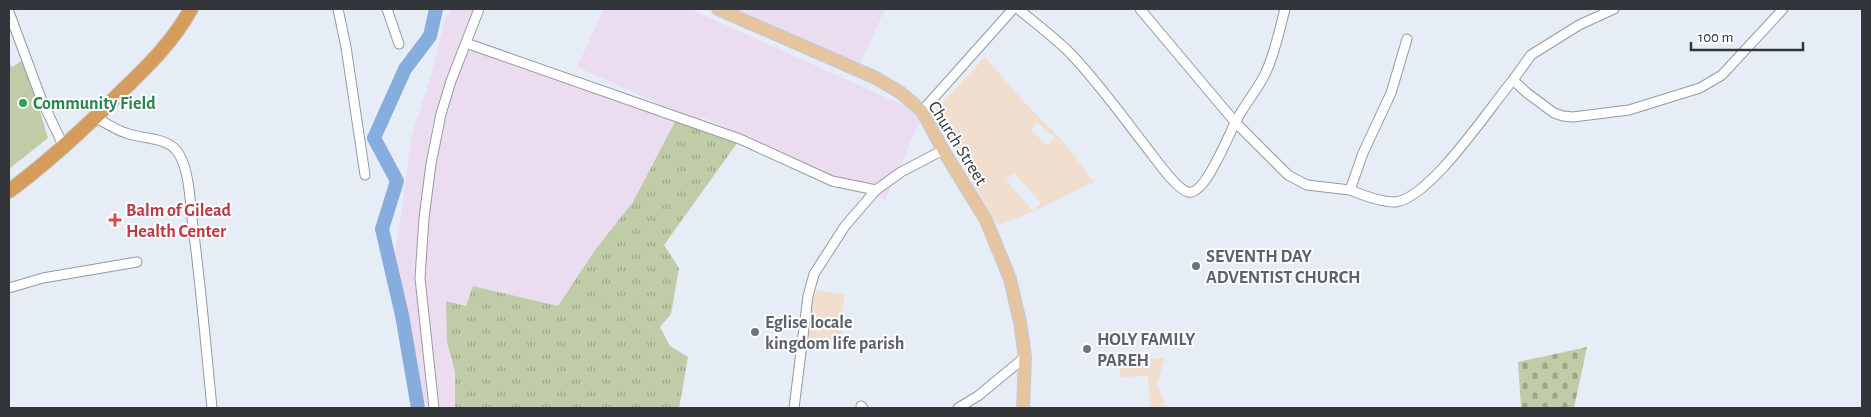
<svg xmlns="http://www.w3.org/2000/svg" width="1871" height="417" font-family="'Alegreya Sans',sans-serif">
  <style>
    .commercial { fill: #ecdcef }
    .education { fill: #f2decf; fill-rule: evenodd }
    .grass { fill: url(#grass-tufts) }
    .cemetery { fill: url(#cemetery-stones) }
    .pitch { fill: #c0cca7 }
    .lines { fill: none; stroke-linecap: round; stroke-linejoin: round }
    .river { stroke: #87adde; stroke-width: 14 }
    .minor-casing { stroke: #949aa3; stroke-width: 11 }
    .major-casing { stroke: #cacacc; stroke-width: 14 }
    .highway-casing { stroke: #cacacc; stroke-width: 16 }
    .minor { stroke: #fff; stroke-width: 9 }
    .major { stroke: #e6c49d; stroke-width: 11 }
    .highway { stroke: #d59c5c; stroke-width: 14 }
    .leisure-dot { fill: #2e9e5b; stroke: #fff; stroke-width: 2 }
    .health-dot { fill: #e0444e; stroke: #fff; stroke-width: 2 }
    .worship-dot { fill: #6b7280; stroke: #fff; stroke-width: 2 }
    .labels { text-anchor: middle; stroke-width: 4; stroke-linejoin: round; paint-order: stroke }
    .leisure-label { font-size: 18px; font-weight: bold; fill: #27864d; stroke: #fff; text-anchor: start }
    .street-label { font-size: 18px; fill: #323539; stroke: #fff }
    .health-label { font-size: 18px; font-weight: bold; fill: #be3a42; stroke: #fff; text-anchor: start }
    .worship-label { font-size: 18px; font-weight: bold; fill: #5b616d; stroke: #fff; text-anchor: start }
  </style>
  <defs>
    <pattern id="grass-tufts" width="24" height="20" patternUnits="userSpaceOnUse" patternTransform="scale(1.25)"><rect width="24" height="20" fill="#c0cca7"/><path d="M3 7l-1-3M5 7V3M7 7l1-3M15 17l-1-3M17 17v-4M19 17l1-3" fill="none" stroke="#9da689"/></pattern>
    <pattern id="cemetery-stones" width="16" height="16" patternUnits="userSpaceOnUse" patternTransform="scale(1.25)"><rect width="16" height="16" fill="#c0cca7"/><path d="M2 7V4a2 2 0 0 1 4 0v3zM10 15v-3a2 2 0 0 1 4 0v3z" fill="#9da689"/></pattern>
  </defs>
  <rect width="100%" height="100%" fill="#e6edf6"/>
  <g class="commercial">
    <path d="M451,9H479L466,42L678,116L633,202L595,250L558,306L473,286L466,306L447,342L455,372V408H430L417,393L392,268L401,217L411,138L432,73L444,22Z"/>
    <path d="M604,9H690L923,114L885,200L702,117L699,122L577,67Z"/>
    <path d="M736,9H885L860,64Z"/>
  </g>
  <g class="education">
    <path d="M985,57L1025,103L1062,140L1094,182L1030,213L997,225L933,113ZM1037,122L1055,138L1047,145L1031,130ZM1014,173L1041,203L1033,211L1006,180Z"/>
    <path d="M817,290L844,294L841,344L807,338L811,306Z"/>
    <path d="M1165,358L1157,383L1166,408H1150L1148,376L1121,377L1119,360Z"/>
  </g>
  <path class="grass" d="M678,116L740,139L664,245L679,268L671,314L660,327L670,346L688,357L679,408H455V372L447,342L446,301L466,306L473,286L558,306L595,250L633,202Z"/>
  <path class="cemetery" d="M1587,347L1574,408H1521L1518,362Z"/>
  <path class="pitch" d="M24,59L48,138L9,169V63L12,67Z"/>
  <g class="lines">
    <path class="river" d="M418,408L402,315L382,229L397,181L374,138L405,69L430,36L436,9"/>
    <defs>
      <g id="minor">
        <path d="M338,9L346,47L365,175"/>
        <path d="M387,9L399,44"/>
        <path d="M1018,9C1036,23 1054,37 1070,53C1098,82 1122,116 1147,148C1155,158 1176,189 1188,192C1205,196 1228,136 1235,123C1243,106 1257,91 1265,74C1275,54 1279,31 1285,9"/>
        <path d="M1140,9L1235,122L1288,175L1307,185L1350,190L1363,153L1391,93L1407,39"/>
        <path d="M9,12L42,101L64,147"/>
        <path d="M466,43L740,139L832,181L876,190"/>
        <path d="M1513,80L1531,55L1579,25L1614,9"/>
        <path d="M922,111L1013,9"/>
        <path d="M96,118C106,123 116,130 126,133C141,139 165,137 176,150C190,166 190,205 193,227C201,287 206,348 212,408"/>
        <path d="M1350,190C1362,195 1382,202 1395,202C1430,199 1490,107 1513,80L1527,93L1554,113L1563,116L1573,117L1629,110L1700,88L1722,75L1783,9"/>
        <path d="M9,288L43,278L137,262"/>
        <path d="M861,406L863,408"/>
        <path d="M434,408L420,278L424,218L431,164L441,114L451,81L479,9"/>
        <path d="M794,408L808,296L814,274L845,226L876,190L901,172L943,150"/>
        <path d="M958,408L978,396L1025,357"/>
      </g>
      <path id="major" d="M718,9L876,78L901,93L922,111L943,150L986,220L1010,279L1020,322L1025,357L1023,408"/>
      <path id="highway" d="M9,191C50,161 87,126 123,90C149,65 174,40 191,9"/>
    </defs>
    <use href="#minor" class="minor-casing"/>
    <use href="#major" class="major-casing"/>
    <use href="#highway" class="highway-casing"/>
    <use href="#minor" class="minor"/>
    <use href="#major" class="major"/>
    <use href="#highway" class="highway"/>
  </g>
  <circle class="leisure-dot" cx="23" cy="103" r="5"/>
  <path class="health-dot" d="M112.5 212.5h5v5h5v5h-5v5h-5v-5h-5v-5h5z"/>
  <g class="worship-dot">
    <circle cx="1196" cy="266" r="5"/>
    <circle cx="755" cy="332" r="5"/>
    <circle cx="1087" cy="349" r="5"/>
  </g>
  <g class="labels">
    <g class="leisure-label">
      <text x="33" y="109">Community Field</text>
    </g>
    <g class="street-label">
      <text transform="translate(958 143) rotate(58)" y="6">Church Street</text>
    </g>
    <g class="health-label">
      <text x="126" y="216">Balm of Gilead<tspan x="126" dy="21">Health Center</tspan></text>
    </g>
    <g class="worship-label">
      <text x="1206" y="262">SEVENTH DAY<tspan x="1206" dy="21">ADVENTIST CHURCH</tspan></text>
      <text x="765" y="328">Eglise locale<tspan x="765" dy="21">kingdom life parish</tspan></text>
      <text x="1097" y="345">HOLY FAMILY<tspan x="1097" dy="21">PAREH</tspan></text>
    </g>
  </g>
  <rect width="1871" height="417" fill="none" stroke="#323539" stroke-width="20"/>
  <path d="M1691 42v8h112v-8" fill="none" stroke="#323539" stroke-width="2.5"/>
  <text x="1698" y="42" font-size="15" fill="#323539" stroke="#ffffff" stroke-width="4" paint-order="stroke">100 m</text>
</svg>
